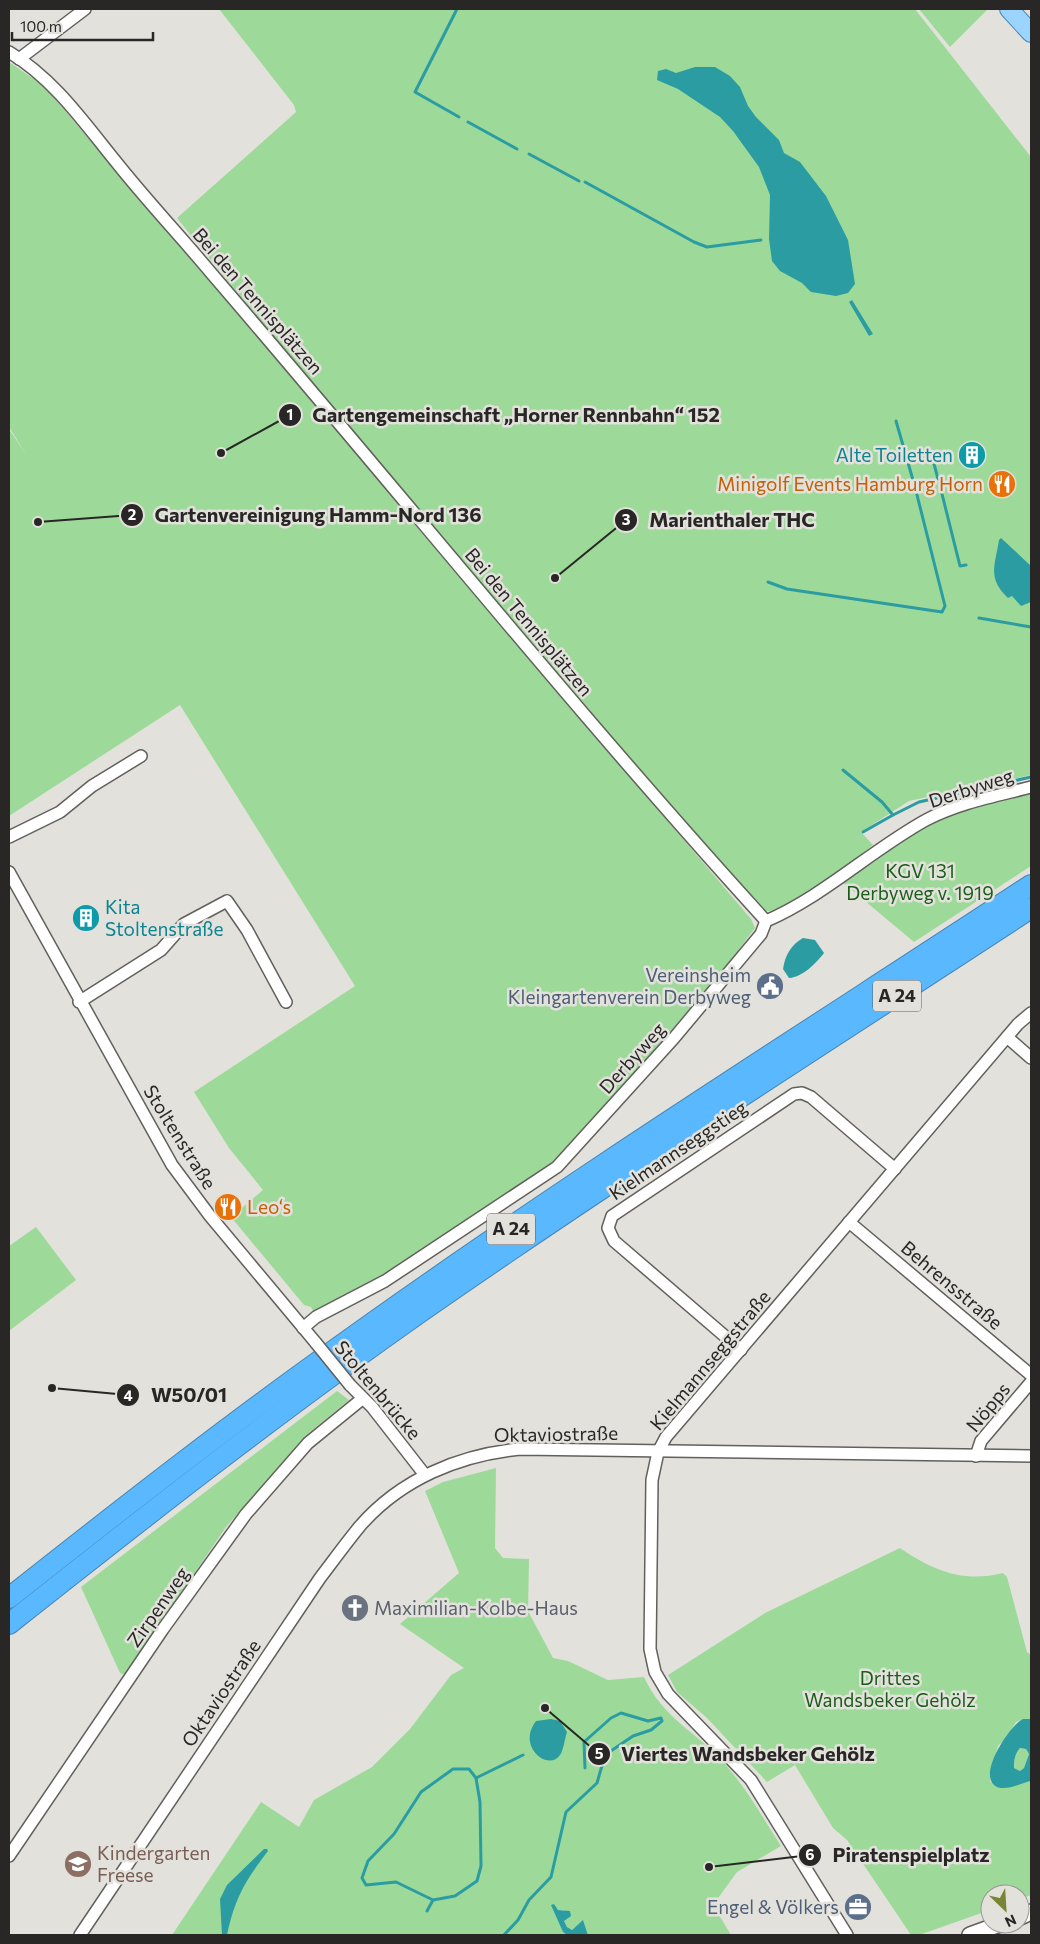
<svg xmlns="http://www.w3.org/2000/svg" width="1040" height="1944" font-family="Commissioner,sans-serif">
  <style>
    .green { fill: #9dda99 }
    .water { fill: #2b9da2; fill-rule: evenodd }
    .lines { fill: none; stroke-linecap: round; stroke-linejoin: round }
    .stream { stroke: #2b9da2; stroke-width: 3 }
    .minor-casing { stroke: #61605c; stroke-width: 14 }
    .secondary-casing { stroke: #61605c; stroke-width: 18 }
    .primary-casing { stroke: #4885b2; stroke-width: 20 }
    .motorway-casing { stroke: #4885b2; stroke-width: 22 }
    .minor { stroke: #fff; stroke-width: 11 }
    .secondary { stroke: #fff; stroke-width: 15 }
    .primary { stroke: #9bd4fe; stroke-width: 18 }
    .motorway { stroke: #59b8fe; stroke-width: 20 }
    .minor-bridge-casing { stroke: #61605c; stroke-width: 14; stroke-linecap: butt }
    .minor-bridge { stroke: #fff; stroke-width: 11 }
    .labels { text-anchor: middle; stroke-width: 5; stroke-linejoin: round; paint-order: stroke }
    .shield { fill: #e3e1dc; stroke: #605f5d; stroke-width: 1 }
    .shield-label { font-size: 18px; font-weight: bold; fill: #282726 }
    .street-label { font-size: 19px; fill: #282726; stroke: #e3e1dc }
    .culture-label { font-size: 19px; fill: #0d838f; stroke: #e3e1dc; text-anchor: end }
    .food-label { font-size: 19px; fill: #c56008; stroke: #e3e1dc; text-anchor: end }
    .park-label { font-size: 19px; fill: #1a5e19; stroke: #e3e1dc }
    .service-label { font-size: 19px; fill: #4e5e75; stroke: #e3e1dc; text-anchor: end }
    .worship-label { font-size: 19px; fill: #5b616d; stroke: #e3e1dc; text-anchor: start }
    .education-label { font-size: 19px; fill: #785e54; stroke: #e3e1dc; text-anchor: start }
    .leader { fill: none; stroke: #282726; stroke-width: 2 }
    .callout-dot { fill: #282726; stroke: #e3e1dc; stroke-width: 2 }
    .mark-label { font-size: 15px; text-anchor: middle; font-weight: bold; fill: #fff }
    .callout-label { font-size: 20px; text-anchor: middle; font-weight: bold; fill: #282726; stroke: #e3e1dc; stroke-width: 5; stroke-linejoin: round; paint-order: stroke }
  </style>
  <rect width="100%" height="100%" fill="#e3e1dc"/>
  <g class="green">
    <path d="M219,9H915L1031,157V775L909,801L861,832L873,845C851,862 796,909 769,911C763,911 760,909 755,905L371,460L177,218L296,112L294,105Z"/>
    <path d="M919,9H988L950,47Z"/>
    <path d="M9,62L44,86L751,919L755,928L727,965L639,1068L546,1169L382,1280L314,1313L311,1307L304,1305L231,1217L263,1190L229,1148L194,1092L355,986L180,705L9,816V429L27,456L9,427Z"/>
    <path d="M1031,791V866L914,942L841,881L912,832L955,811Z"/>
    <path d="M36,1227L76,1280L9,1331V1246Z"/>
    <path d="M337,1391L349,1400L305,1436L226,1527L125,1675L120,1673L81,1587Z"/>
    <path d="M496,1468L495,1548L503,1558L529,1559L528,1611L553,1658L568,1661L608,1680L644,1677C664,1720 696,1731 725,1764C747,1789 763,1818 781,1846L737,1872L713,1905L731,1935H588L583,1921L572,1930C563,1926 564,1919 564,1910H558L563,1932L567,1935H172L261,1802L299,1827L314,1800L372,1767L410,1729L451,1675L464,1668L400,1624L459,1573L425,1491L443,1482Z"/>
    <path d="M900,1548C933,1571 964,1583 1003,1573L1007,1577L1027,1652L1031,1655V1719H1023L1016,1722L1007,1737L998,1746L990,1774V1781L995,1786L1003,1788L1031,1781V1895L1020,1899V1894H990V1910L919,1935H911L847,1840L833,1828L795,1765L767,1782L707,1718L677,1692L668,1675L765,1613Z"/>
    <path d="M1020,1748L1026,1749L1029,1754L1024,1768L1020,1771L1014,1768C1014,1759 1015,1754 1020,1748Z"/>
  </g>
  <g class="water">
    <path d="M695,67H715L730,76L740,87L748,106L756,117L779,140L784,153L800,162L826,196L848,240L855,284L848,293L836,296L811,292L802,283L780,271L772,261L769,239L770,195L759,167L733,131L720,117L678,89L657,80L658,71L666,69L676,73Z"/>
    <path d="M852,300L873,334L869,336L849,302Z"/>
    <path d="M1001,538L1031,566V602L1021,606L1012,596L1008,598C987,578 995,566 999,540Z"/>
    <path d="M803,938L815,940L824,953C816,963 803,977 789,978L783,969C785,955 791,945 803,938Z"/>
    <path d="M551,1719L560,1721L567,1732C565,1738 563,1752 560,1755C549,1772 516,1747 536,1721Z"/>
    <path d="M1023,1719H1031V1781C1022,1783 1006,1791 997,1787C975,1777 1010,1725 1023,1719ZM1020,1748L1026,1749L1029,1754L1024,1768L1020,1771L1014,1768C1014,1759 1015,1754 1020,1748Z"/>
    <path d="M264,1849H267L268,1851C245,1881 235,1898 227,1935H222L220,1899L227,1885Z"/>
    <path d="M554,1904L558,1910L570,1911L571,1916L564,1921L567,1927L572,1930L583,1920L588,1935H567L563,1932L551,1905Z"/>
  </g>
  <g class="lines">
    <g class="stream">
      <path d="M457,9L415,92L459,117"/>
      <path d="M468,122L517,149"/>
      <path d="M529,154L579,181"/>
      <path d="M585,182L694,242L707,247L761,240"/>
      <path d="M896,421L915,487"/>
      <path d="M933,460L938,479"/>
      <path d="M941,490L960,566L966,565"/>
      <path d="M768,582L787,589L942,612L945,606L917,495"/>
      <path d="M979,618L1031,627"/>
      <path d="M843,770L882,802L893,815L919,802L1031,777"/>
      <path d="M863,832L893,815"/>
      <path d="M453,1769H469L476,1778L480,1802L481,1866L477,1881L455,1896L433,1900L396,1882L366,1885L362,1878L368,1861L394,1834L421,1792Z"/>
      <path d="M476,1778L523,1755"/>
      <path d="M427,1911L433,1900"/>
      <path d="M504,1935L518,1920L529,1900L551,1877L566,1812L597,1783L605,1755L633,1736L651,1730L662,1721L661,1718L648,1721L621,1713L611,1718L584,1742L585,1768"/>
    </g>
    <defs>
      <g id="minor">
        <path d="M9,52C56,80 87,127 121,168C150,204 182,238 212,274C397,489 575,711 766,921"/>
        <path d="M19,59L85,9"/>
        <path d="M9,837L60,812L92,786L141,756"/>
        <path d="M9,872L172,1165L210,1216L316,1343"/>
        <path d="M79,1002L161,950L184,924L227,901L247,930L286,1002"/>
        <path d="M1007,1037L1031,1058"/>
        <path d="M849,1222L1031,1375"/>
        <path d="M303,1328L316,1317L385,1281L557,1167L674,1038L761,934L766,921C824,896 870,851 926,820C958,803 996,796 1031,787"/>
        <path d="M741,1350L614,1241L608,1228L612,1216L794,1094L802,1093L811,1097L895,1169"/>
        <path d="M350,1385L372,1407L425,1475"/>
        <path d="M976,1456L981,1441L1031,1382"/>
        <path d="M9,1856L163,1629L246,1514L308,1443L362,1399"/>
        <path d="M80,1935L320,1578C333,1561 346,1543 360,1526C401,1479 459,1455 520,1449L1031,1456"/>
        <path d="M847,1935L751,1780L668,1694L655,1672L650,1649L652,1480L658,1452L666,1437L1018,1024L1031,1013"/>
      </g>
      <g id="secondary">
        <path d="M1020,1917L1031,1912"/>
        <path d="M970,1935L1000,1924"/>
      </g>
      <path id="primary" d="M1009,9L1031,33"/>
      <g id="motorway">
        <path d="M9,1598C119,1511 229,1425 343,1344C567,1183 801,1036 1031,885"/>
        <path d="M9,1624C143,1518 278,1412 419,1313C620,1173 826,1042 1031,908"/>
      </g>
    </defs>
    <use href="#minor" class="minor-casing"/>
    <use href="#secondary" class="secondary-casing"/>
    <use href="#primary" class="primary-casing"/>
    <use href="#motorway" class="motorway-casing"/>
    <use href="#minor" class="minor"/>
    <use href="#secondary" class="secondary"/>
    <use href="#primary" class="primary"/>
    <use href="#motorway" class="motorway"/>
    <defs>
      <path id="minor-bridge" d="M316,1343L350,1385"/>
    </defs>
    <use href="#minor-bridge" class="minor-bridge-casing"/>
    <use href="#minor-bridge" class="minor-bridge"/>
  </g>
  <defs>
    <symbol id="building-disc" viewBox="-11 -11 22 22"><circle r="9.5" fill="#0f9aa8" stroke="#e3e1dc"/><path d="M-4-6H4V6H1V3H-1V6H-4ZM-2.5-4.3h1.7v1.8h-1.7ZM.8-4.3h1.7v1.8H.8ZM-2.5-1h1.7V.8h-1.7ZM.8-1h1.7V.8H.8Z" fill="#fff"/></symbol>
    <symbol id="restaurant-disc" viewBox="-11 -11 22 22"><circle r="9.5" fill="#e8710a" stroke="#e3e1dc"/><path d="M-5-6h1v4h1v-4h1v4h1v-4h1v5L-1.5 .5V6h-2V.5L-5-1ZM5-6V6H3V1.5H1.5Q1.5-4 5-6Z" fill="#fff"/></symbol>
    <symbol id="civic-disc" viewBox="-11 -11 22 22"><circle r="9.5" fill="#5c6f8a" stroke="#e3e1dc"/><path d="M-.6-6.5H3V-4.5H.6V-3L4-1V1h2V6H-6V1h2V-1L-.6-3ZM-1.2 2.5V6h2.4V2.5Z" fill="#fff"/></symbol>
    <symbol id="church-disc" viewBox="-11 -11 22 22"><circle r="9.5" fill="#6b7280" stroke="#e3e1dc"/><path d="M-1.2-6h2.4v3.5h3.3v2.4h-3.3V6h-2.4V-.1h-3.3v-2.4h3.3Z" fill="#fff"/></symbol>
    <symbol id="school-disc" viewBox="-11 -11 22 22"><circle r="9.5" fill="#8d6e63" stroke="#e3e1dc"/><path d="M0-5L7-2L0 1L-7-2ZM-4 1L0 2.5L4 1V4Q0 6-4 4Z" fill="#fff"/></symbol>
    <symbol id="office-disc" viewBox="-11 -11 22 22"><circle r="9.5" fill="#5c6f8a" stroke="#e3e1dc"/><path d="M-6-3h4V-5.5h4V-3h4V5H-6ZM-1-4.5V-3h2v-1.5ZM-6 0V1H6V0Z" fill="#fff"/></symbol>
  </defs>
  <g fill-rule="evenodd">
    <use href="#building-disc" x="956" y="439" width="32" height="32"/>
    <use href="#restaurant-disc" x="986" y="468" width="32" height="32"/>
    <use href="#building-disc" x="70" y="902" width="32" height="32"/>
    <use href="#civic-disc" x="754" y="970" width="32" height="32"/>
    <use href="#restaurant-disc" x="212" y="1191" width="32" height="32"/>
    <use href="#church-disc" x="339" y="1592" width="32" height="32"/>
    <use href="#school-disc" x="62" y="1848" width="32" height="32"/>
    <use href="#office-disc" x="842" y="1891" width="32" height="32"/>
  </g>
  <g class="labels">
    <g class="shield">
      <rect x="873" y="980.5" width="48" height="31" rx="4"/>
      <rect x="487" y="1213.5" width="48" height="31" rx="4"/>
    </g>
    <g class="shield-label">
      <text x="897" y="1002">A 24</text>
      <text x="511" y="1235">A 24</text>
    </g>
    <g class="street-label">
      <text transform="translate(258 301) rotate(49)" y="7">Bei den Tennisplätzen</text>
      <text transform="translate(529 622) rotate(50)" y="7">Bei den Tennisplätzen</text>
      <text transform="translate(971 788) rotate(-18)" y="7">Derbyweg</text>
      <text transform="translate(632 1058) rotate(-48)" y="7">Derbyweg</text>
      <text transform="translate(180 1137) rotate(58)" y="7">Stoltenstraße</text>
      <text transform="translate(678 1150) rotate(-34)" y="7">Kielmannseggstieg</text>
      <text transform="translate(952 1285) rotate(40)" y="7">Behrensstraße</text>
      <text transform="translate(710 1360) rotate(-50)" y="7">Kielmannseggstraße</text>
      <text transform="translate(378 1390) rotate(50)" y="7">Stoltenbrücke</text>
      <text transform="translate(988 1407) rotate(-51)" y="7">Nöpps</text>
      <text transform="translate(556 1434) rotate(-1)" y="7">Oktaviostraße</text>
      <text transform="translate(158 1607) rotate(-55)" y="7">Zirpenweg</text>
      <text transform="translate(221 1693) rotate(-56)" y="7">Oktaviostraße</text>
    </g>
    <g class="culture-label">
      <text x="953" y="462">Alte Toiletten</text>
      <text x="105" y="914" text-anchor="start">Kita<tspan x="105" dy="22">Stoltenstraße</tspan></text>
    </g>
    <g class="food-label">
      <text x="983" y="491">Minigolf Events Hamburg Horn</text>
      <text x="247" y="1214" text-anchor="start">Leo‘s</text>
    </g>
    <g class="park-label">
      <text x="920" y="878">KGV 131<tspan x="920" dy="22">Derbyweg v. 1919</tspan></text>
      <text x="890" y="1685">Drittes<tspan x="890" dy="22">Wandsbeker Gehölz</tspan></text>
    </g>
    <g class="service-label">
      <text x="751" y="982">Vereinsheim<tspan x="751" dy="22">Kleingartenverein Derbyweg</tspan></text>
      <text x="839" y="1914">Engel &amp; Völkers</text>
    </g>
    <g class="worship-label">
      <text x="374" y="1615">Maximilian-Kolbe-Haus</text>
    </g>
    <g class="education-label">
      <text x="97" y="1860">Kindergarten<tspan x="97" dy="22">Freese</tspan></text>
    </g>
  </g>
  <path class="leader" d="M221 453L290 415M38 522L132 515M555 578L626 520M52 1388L128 1395M545 1708L599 1754M709 1867L810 1855"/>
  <g class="callout-dot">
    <circle cx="221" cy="453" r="5"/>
    <circle cx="38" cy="522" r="5"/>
    <circle cx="555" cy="578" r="5"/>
    <circle cx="52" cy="1388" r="5"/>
    <circle cx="545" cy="1708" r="5"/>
    <circle cx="709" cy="1867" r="5"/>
    <circle cx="290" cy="415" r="12"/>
    <circle cx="132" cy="515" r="12"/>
    <circle cx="626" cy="520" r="12"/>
    <circle cx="128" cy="1395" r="12"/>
    <circle cx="599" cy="1754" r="12"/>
    <circle cx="810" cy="1855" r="12"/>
  </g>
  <g class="mark-label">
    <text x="290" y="420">1</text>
    <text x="132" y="520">2</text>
    <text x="626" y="525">3</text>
    <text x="128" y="1401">4</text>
    <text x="599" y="1759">5</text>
    <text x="810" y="1860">6</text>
  </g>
  <g class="callout-label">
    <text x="516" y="422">Gartengemeinschaft „Horner Rennbahn“ 152</text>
    <text x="318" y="522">Gartenvereinigung Hamm-Nord 136</text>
    <text x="732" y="527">Marienthaler THC</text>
    <text x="189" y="1402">W50/01</text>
    <text x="748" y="1761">Viertes Wandsbeker Gehölz</text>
    <text x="911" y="1862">Piratenspielplatz</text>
  </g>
  <rect width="1040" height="1944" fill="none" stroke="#282726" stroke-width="20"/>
  <g transform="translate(1005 1909) rotate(155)"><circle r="24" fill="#e3e1dc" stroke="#989793"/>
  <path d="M0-4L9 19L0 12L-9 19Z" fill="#788533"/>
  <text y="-8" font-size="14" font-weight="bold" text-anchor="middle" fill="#282726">N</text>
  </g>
  <path d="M12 32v8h141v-8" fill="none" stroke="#282726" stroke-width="2.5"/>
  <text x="20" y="32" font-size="15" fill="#282726" stroke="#e3e1dc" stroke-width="4" paint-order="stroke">100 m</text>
</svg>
